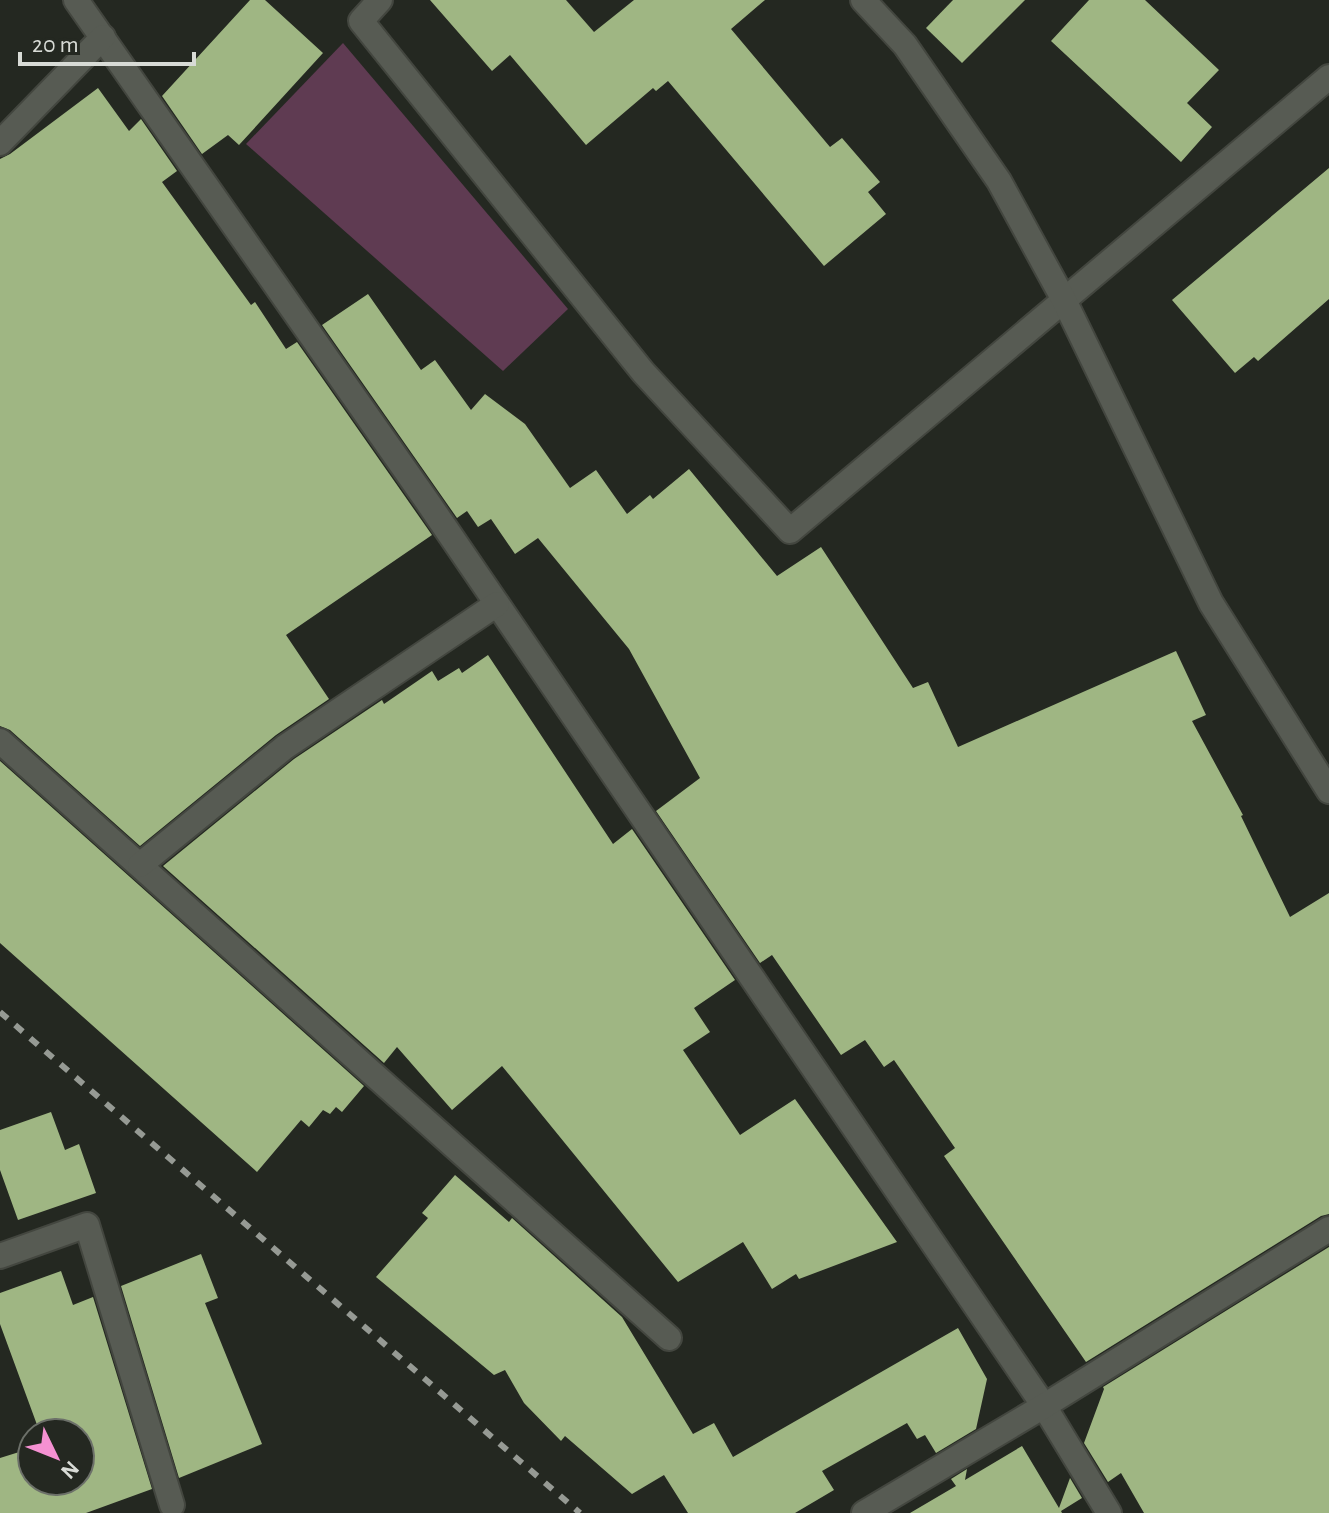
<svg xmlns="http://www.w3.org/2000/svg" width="1329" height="1513" font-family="'Alegreya Sans',sans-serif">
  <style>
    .green { fill: #5f3b52 }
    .building { fill: #9fb683 }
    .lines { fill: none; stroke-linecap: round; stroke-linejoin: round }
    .minor-casing { stroke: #43463f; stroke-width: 28 }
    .minor { stroke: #575b53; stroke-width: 24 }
    .rail { stroke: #969a94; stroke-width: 6; stroke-dasharray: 10 10; stroke-linecap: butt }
  </style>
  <rect width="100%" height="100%" fill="#242821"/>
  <path class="green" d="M343,43L568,309L503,371L246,144Z"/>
  <g class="building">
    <path d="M250,0H265L323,53L239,145L228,135L202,154L162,96Z"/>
    <path d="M430,0H566L594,32L634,0H765L731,29L830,147L842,138L880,182L868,192L886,214L824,266L668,81L656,91L653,88L586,145L510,55L492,71Z"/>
    <path d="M953,0H1025L962,63L926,28Z"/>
    <path d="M1089,0H1145L1219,70L1187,103L1212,127L1181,162L1051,41Z"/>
    <path d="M98,88L129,131L141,119L177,171L162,182L251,305L255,302L286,349L297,342L432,535L286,635L329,699L276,735L140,846L10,730L0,726V159L10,154Z"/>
    <path d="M1329,168V299L1258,361L1254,357L1235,373L1172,300Z"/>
    <path d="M368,294L421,370L435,360L471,410L485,394L525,424L570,488L596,470L627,514L650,495L653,499L689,469L777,576L821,547L913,688L928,682L958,747L1176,651L1206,715L1192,721L1243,815L1241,816L1290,917L1329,893V1214L1321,1216L1086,1362L944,1156L955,1148L894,1060L884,1067L865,1040L841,1055L772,955L760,963L656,811L700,778L629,649L538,538L515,554L491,519L478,527L467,511L457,518L322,325Z"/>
    <path d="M488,655L613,844L632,829L735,980L694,1008L710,1032L683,1050L740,1135L795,1099L897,1242L799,1279L796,1274L772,1289L743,1242L678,1282L502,1066L452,1110L397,1047L384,1063L163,866L294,759L382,700L384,704L432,671L438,681L459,668L462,673Z"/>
    <path d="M0,761L364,1086L342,1112L336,1107L330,1114L323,1110L309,1127L301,1120L257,1172L0,943Z"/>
    <path d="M51,1112L65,1150L79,1144L96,1193L18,1220L0,1170V1130Z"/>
    <path d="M455,1175L509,1222L512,1218L622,1317L693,1434L714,1423L733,1457L958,1328L987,1379L976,1429L936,1453L925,1435L917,1439L907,1423L822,1471L834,1490L795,1513H688L664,1475L632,1494L565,1436L561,1441L524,1403L505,1370L494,1375L376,1277L428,1218L422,1213Z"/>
    <path d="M1329,1247V1513H1144L1121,1473L1108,1482L1084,1443L1104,1389L1103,1387Z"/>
    <path d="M201,1254L218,1298L205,1303L262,1444L179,1478L121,1286Z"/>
    <path d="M61,1271L73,1305L93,1297L152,1489L86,1513H0V1458L32,1448V1481H80V1433H40L0,1324V1293Z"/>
    <path d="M1022,1446L1059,1508L1070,1478L1082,1498L1061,1511L1062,1513H910L956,1486L951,1479L967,1469L965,1480Z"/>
  </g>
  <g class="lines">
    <defs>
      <g id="minor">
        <path d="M76,0L429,504L1044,1406L1109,1513"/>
        <path d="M380,0L361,21L643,372L790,531L1329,77"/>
        <path d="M863,0L905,45L999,181L1064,300L1211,603L1329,791"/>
        <path d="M0,143L103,37"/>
        <path d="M0,741L669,1338"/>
        <path d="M140,865L285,747L497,604"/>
        <path d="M0,1256L87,1225L172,1505"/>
        <path d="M864,1513L1044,1406L1329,1229"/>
      </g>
    </defs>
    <use href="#minor" class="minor-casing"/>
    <use href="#minor" class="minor"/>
    <path class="rail" d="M0,1012L580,1513"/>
  </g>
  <g transform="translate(56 1457) rotate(133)"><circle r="38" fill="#242821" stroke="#6c7069" stroke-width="2"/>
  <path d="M0-6L14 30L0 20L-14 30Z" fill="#f591d2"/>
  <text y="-12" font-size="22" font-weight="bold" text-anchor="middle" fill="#d8dbd6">N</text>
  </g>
  <path d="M20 52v12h174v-12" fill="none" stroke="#d8dbd6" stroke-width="4"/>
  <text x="32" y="52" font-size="24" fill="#d8dbd6" stroke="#242821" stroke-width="6" paint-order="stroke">20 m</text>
</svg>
